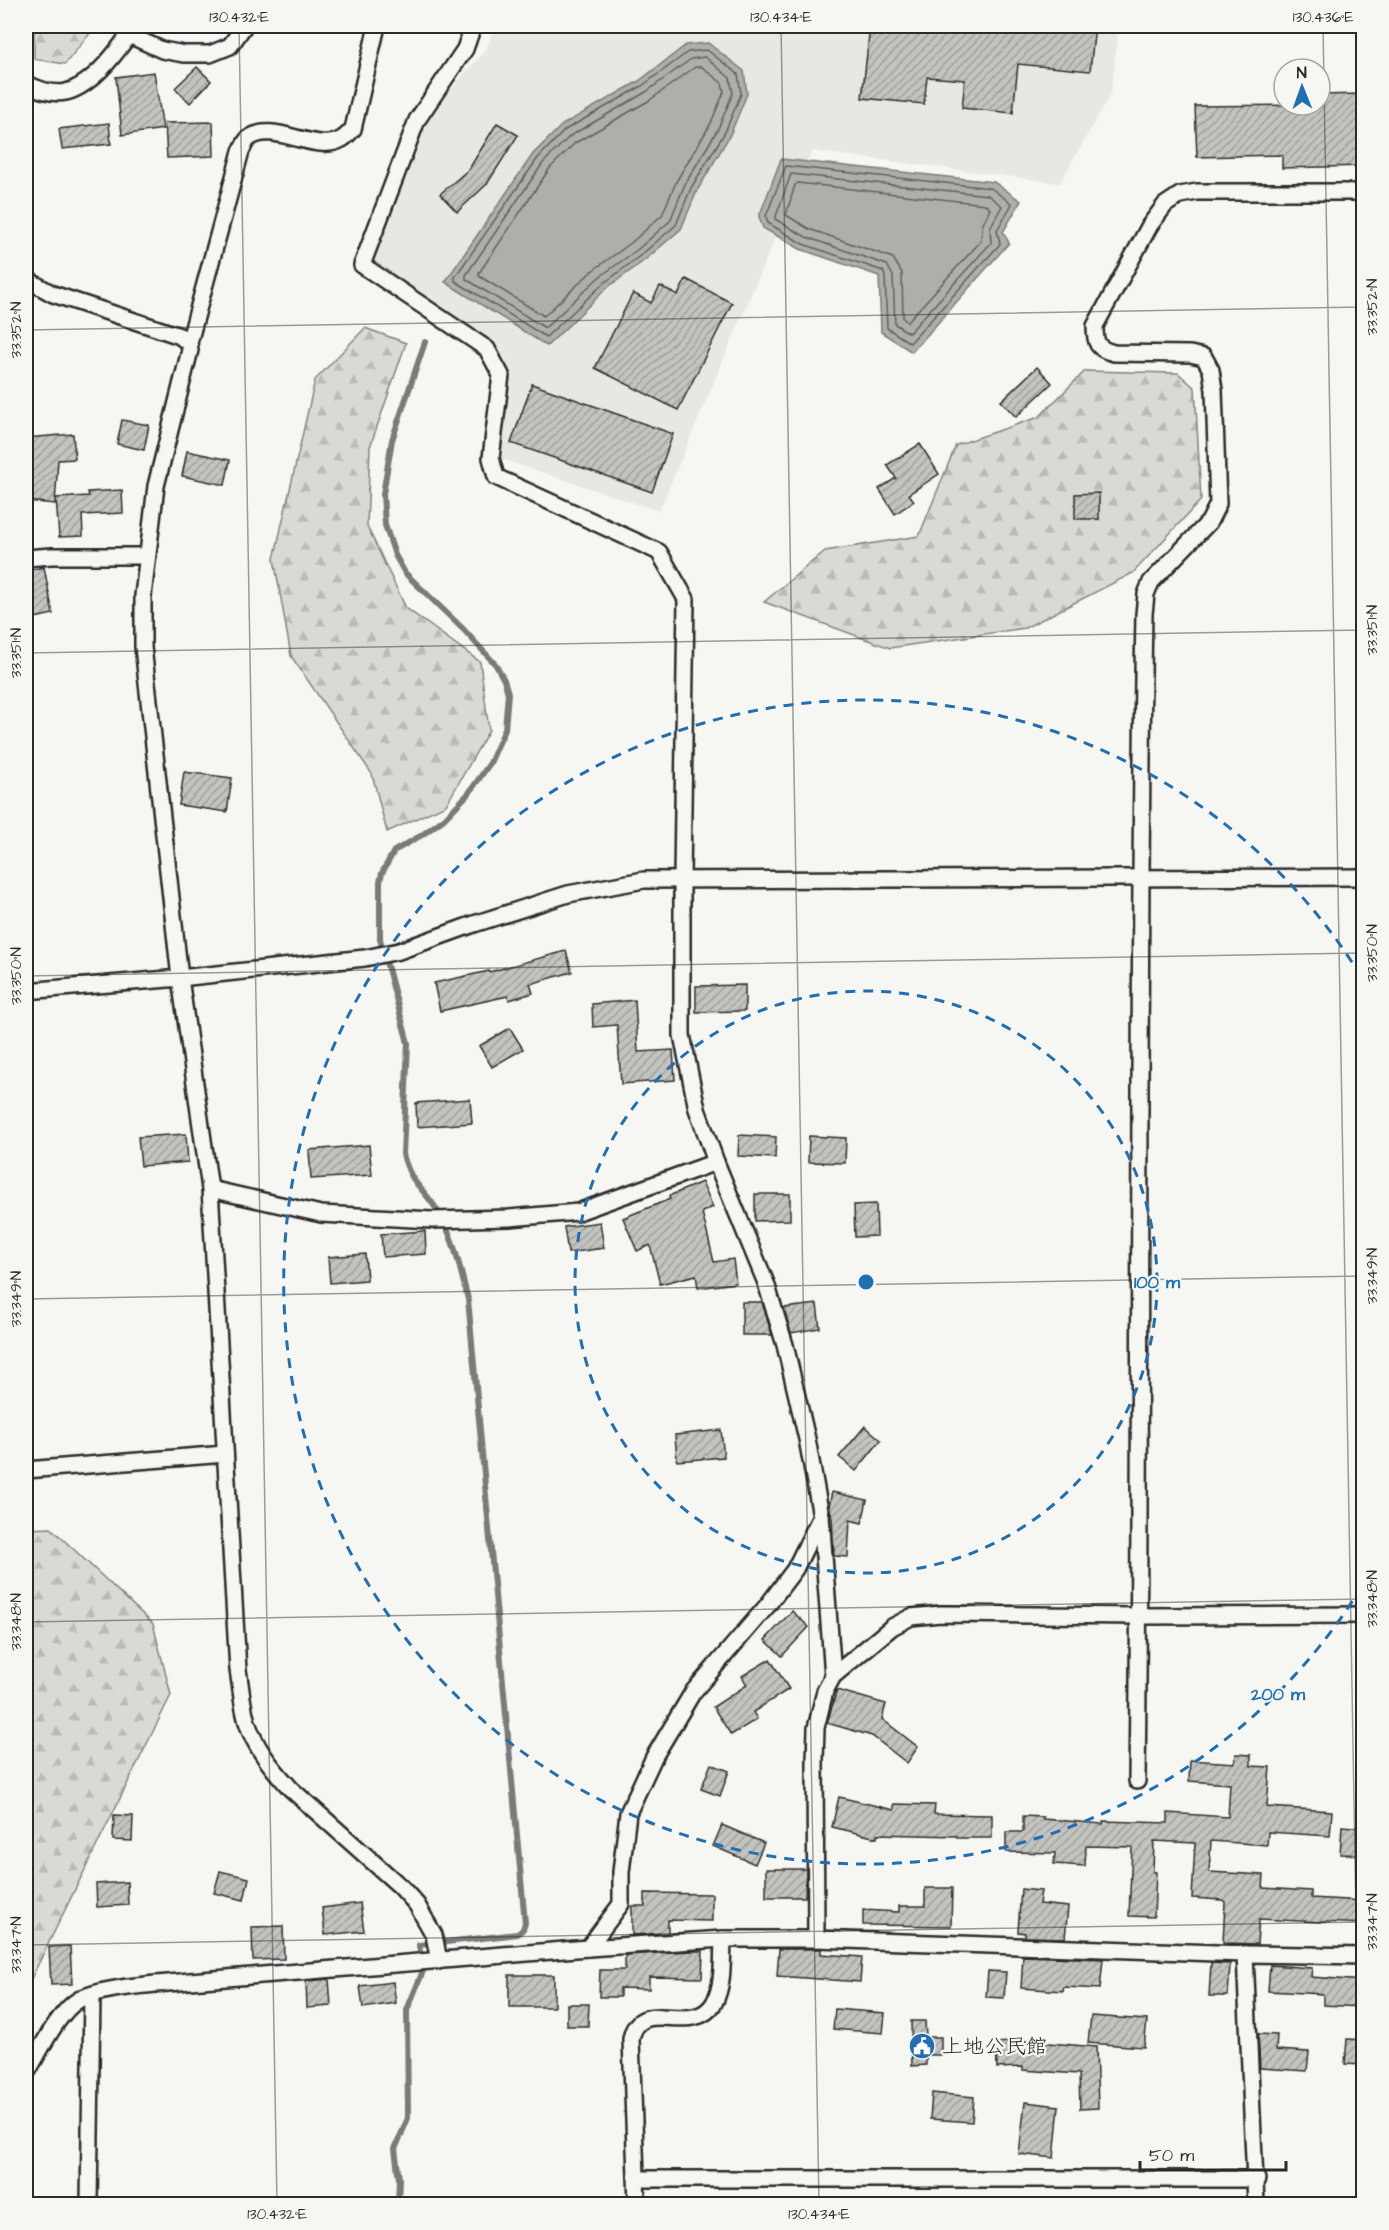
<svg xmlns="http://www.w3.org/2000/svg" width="1389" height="2230" font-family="'Architects Daughter','Klee One',sans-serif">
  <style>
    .built { fill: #e7e7e3 }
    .forest { fill: url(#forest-firs); stroke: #828280; stroke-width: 1.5 }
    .water { fill: #aeaeab; stroke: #7a7a78; stroke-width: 1.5 }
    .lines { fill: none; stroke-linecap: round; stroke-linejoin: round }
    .shore { stroke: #5f5f5e; stroke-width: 1.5 }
    .stream { stroke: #7a7a78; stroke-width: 6 }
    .building { fill: url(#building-hatch); stroke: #2b2b2b; stroke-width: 1.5 }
    .minor-casing { stroke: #2b2b2b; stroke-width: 20 }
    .minor { stroke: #f6f6f2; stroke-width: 15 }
    .ticks { fill: none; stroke: #2b2b2b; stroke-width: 1.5; stroke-opacity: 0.45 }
    .ring { fill: none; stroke: #1f6fb2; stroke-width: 3; stroke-dasharray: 10 8 }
    .labels { text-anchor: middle; stroke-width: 4.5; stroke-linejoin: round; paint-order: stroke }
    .poi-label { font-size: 21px; fill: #2b2b2b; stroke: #f6f6f2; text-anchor: start }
    .centre { fill: #1f6fb2; stroke: #f6f6f2; stroke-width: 3 }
    .ring-label { font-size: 18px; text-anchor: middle; font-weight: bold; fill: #1f6fb2; stroke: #f6f6f2; stroke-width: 4.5; stroke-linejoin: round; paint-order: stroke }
    .neatline { fill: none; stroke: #2b2b2b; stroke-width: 2 }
    .ticks-label { font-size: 15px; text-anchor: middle; fill: #2b2b2b }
  </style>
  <defs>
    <pattern id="forest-firs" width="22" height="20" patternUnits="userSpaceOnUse" patternTransform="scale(1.5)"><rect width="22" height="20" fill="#d9d9d5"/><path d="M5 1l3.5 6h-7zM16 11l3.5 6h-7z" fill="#babab7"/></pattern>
    <pattern id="building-hatch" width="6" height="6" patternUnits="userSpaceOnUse" patternTransform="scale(1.5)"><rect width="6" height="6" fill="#c3c3c0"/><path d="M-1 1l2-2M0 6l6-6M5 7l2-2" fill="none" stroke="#9f9f9c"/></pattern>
  </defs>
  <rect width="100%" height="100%" fill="#f6f6f2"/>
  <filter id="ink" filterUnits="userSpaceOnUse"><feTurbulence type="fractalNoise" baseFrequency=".0167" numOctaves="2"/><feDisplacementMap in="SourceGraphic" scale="12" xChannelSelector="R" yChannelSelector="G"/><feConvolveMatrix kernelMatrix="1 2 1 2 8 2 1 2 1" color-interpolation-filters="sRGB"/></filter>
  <g filter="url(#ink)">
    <path class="built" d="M495,26H1119L1111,93L1060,183L812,151L659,511L498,458L506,358L372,265L427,117L487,48Z"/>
    <g class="forest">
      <path d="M34,26H96L65,64L34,59Z"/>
      <path d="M365,328L406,343L370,447L367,526L406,608L480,662L489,730L446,805L387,832L372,774L291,656L274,559L315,380Z"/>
      <path d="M1085,371L1178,373L1195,388L1201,500L1133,573L1025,628L890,648L764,602L825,551L919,536L956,445L1039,417Z"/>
      <path d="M51,1528L153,1624L171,1695L26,1989V1529Z"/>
    </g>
    <g class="water">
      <path d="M708,43L744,71L747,94L730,135L697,191L681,229L645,260L607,288L547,346L445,282L533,154L562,125L639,81L686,45Z"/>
      <path d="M781,159L994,182L1021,201L1003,232L1009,243L912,352L881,332L879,276L800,249L763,228L759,217Z"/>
    </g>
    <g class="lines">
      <g class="shore">
        <path d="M707,50L738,74L741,94L725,132L691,188L676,225L641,255L603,284L546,337L455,281V277L538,158L565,130L642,86L688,52Z"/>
        <path d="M705,57L730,78L733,93L718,129L685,184L670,221L637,250L598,278L545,328L466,279V275L543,163L570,136L646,92L691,59Z"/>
        <path d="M695,67H702L722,83L724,92L710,125L677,180L662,215L631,243L592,271L544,316L479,276V273L550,168L575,143L650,100Z"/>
        <path d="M786,166L991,188L1012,204L997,230L1000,244L910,343L887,328L885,276L883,271L803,244L768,223L766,216Z"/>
        <path d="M791,174L988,195L1002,206L990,228L991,243L909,333L895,324L893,276L887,265L806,237L775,219Z"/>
        <path d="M798,183L985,204L990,209L982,226L981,241L907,322L903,318L902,273L893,258L809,229L786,215L795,185Z"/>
      </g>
      <path class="stream" d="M398,2204L399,2179L395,2149L408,2118L407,2010L423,1971L419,1945L518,1934L523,1929L525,1923L468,1299C460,1270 454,1235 437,1210C422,1186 411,1185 403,1154L408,1043L380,939V882L382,873L394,851L422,835L444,819L469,793L490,763L505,729L508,693L504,680L496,665L463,629L405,573L395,555L385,525L383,494L392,440L425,342"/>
    </g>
    <g class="building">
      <path d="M870,26H1095L1090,71L1018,64L1013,113L962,108L965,80L927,77L924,104L862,98Z"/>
      <path d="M197,67L211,81L190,103L175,88Z"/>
      <path d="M154,72L163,129L122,135L116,77Z"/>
      <path d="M1364,94V166L1282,168V155L1197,157L1195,106L1320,105V95Z"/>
      <path d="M213,122L214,156L167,158L165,123Z"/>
      <path d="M109,123L111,144L62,149L59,129Z"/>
      <path d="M497,123L518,135L487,184L457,212L440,194L469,169Z"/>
      <path d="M686,279L732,303L678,410L595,368L633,293L651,303L660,286L678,295Z"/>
      <path d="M1037,367L1052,383L1016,417L1001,401Z"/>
      <path d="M532,384L673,434L652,492L511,443Z"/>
      <path d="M122,420L149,425L144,450L117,444Z"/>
      <path d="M73,434L75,459L58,460L55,504L26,501L28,460H26V438Z"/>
      <path d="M920,444L939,474L909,494L914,501L895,514L879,489L896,478L887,465Z"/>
      <path d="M187,451L230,460L225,485L182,476Z"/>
      <path d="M122,490L123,513L82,515L83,536L59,537L56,498L89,496L88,492Z"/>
      <path d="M1099,493V519H1075V494Z"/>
      <path d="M44,567L53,614L26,620V571Z"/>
      <path d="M184,772L232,778L227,812L179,805Z"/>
      <path d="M566,951L572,972L530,984L533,993L509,1000L508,996L440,1011L434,983L489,971V972Z"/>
      <path d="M745,985V1011L696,1012V986Z"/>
      <path d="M635,1000L638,1052L673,1050L675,1080L621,1084L617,1025L593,1027L592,1004Z"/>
      <path d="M510,1028L523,1049L492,1067L479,1046Z"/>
      <path d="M470,1099L472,1123L417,1127L416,1103Z"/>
      <path d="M186,1134L188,1162L141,1166L138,1137Z"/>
      <path d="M739,1135L776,1137L775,1158L738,1156Z"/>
      <path d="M809,1136L846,1138L845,1163L808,1162Z"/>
      <path d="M369,1145L372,1175L311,1179L309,1150Z"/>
      <path d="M702,1182L713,1207L702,1212L714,1262L733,1259L736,1283L698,1288L696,1275L660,1284L650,1245L637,1251L623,1218L670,1199L669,1196Z"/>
      <path d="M755,1194H790V1220L755,1221Z"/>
      <path d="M876,1204L877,1236L855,1237L854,1205Z"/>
      <path d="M600,1222L604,1248L568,1253L564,1227Z"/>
      <path d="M425,1231L426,1254L383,1257L381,1234Z"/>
      <path d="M365,1254L367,1280L330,1283L328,1257Z"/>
      <path d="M742,1302H762L772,1335H742Z"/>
      <path d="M817,1304L820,1328L791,1333L784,1308Z"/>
      <path d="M865,1426L881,1440L856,1471L839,1457Z"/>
      <path d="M721,1430L724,1457L677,1461L675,1435Z"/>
      <path d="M832,1492L867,1500L862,1523L850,1520L848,1557L834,1556L832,1516L829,1506Z"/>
      <path d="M792,1611L809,1627L782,1656L765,1640Z"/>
      <path d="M770,1659L789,1689L753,1712L757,1719L731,1735L713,1707L747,1685L742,1676Z"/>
      <path d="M837,1690L886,1704L882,1719L918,1747L907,1763L872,1736L827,1723Z"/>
      <path d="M1236,1754L1251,1755V1766L1270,1767L1267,1807L1332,1811L1330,1836L1268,1832L1267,1845L1211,1841L1209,1872L1264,1875L1263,1888L1311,1891V1898L1364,1901V1924L1259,1919L1257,1944L1223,1943L1225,1902L1222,1900L1192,1898L1195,1843L1154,1841L1153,1872H1156L1154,1917L1129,1916L1132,1847L1086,1846L1085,1866L1054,1864L1055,1853L1006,1852V1832H1023V1816L1043,1817V1819L1103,1824V1821L1168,1823V1813L1228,1817L1230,1784L1189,1781L1190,1760L1235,1763Z"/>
      <path d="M711,1764L729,1771L720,1796L701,1789Z"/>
      <path d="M839,1797L894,1810V1804L935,1805L934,1814L992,1815V1838H957V1836L877,1834V1838L832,1827Z"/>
      <path d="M114,1815L133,1816L132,1841L113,1840Z"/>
      <path d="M722,1825L764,1843L755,1864L713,1846Z"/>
      <path d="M1342,1826L1364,1828V1855L1340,1854Z"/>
      <path d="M766,1869H806L805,1897H766Z"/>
      <path d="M220,1871L249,1878L244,1900L214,1893Z"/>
      <path d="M127,1882L128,1905L97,1907L96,1884Z"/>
      <path d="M925,1888H952L951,1926L863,1925V1910L899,1912V1906H925Z"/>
      <path d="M1021,1889L1041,1891L1039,1904L1068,1907L1065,1938L1025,1937V1933L1018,1932Z"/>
      <path d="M645,1893L712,1894V1921L668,1920V1933L632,1935V1906H645Z"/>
      <path d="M360,1903L364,1931L325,1935L322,1908Z"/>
      <path d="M283,1926L284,1959L253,1960L252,1927Z"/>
      <path d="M70,1946L72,1984L51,1985L49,1947Z"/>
      <path d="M779,1949H821V1954L862,1957L860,1982L777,1976Z"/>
      <path d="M691,1951H703L702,1978L649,1977V1989L620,1988V1997H599L600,1970H625V1955Z"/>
      <path d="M1023,1956L1103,1959L1100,1989L1064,1987L1063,1991L1021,1988Z"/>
      <path d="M1211,1963L1230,1964L1228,1996H1209Z"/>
      <path d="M1270,1965L1312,1968L1311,1977L1364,1981L1362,2007L1323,2005V1994L1268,1991Z"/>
      <path d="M988,1971L1006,1972L1004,1998L986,1997Z"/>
      <rect x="509" y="1975" width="45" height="32"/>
      <path d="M329,1979L331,2006L307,2008L306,1981Z"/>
      <path d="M393,1982L396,2003L363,2008L360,1986Z"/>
      <path d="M567,2004H589L588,2026H567Z"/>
      <path d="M835,2009L885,2013L883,2033L833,2029Z"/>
      <path d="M1091,2016L1147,2020L1144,2047L1088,2043Z"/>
      <path d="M911,2021H925L926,2037H941V2055H926V2065L912,2066Z"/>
      <path d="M1258,2034L1277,2035L1276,2050L1309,2052L1307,2071L1260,2068Z"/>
      <path d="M1347,2039L1364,2040V2065L1345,2064Z"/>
      <path d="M1026,2041L1096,2047L1098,2108L1080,2109L1079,2074L1023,2070V2067L997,2068L996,2043Z"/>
      <path d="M932,2093L974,2097L972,2122L930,2119Z"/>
      <path d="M1025,2102L1059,2106L1054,2158L1019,2154Z"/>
    </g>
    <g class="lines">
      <defs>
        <g id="minor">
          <path d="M377,26L353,129C350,132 346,137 342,139C315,155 273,119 248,139C245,142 243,148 241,151L189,343L190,350L156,486L143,596V647L180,978L210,1189L238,1670C241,1687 242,1706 247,1722C255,1748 273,1769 291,1789L401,1887L417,1905L434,1935L439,1961"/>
          <path d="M473,26L465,49L417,120L362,265L487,349L501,375L491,458L496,477L659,552L686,599L682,879V1035L697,1109L716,1162L766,1283L785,1345L807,1439L821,1516L833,1676"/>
          <path d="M129,35L162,50L184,54H210L230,46L244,26"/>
          <path d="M26,84C38,89 52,95 66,92C94,85 120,48 135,26"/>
          <path d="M26,279L53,294L180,336L189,343"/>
          <path d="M26,558L52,556H146"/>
          <path d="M26,991L180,978L365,958L399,951L474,924L568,894L644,880L1364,877"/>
          <path d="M210,1189L321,1214L432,1220L509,1218L578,1212L716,1162"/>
          <path d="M26,1470L225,1454"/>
          <path d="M1137,1781C1142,1392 1137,1003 1144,614L1146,594L1151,582L1209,522L1218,504L1214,390L1211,370L1204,357L1190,354L1114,353C1097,349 1095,343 1095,326L1150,225L1165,205L1180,195L1197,192H1364"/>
          <path d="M816,1939L815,1760L816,1728L825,1691L833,1676L892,1627L911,1617L940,1614L1139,1616L1364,1615"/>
          <path d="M588,1948L621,1904V1872L628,1813L654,1757L693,1692L767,1606L795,1569L821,1516"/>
          <path d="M1245,1954L1256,2204"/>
          <path d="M26,2074C39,2053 58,2011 80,1999C105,1986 161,1984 190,1981L588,1948L723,1939H816L1245,1954L1364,1956"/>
          <path d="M638,2179H1257"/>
          <path d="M89,2204L92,1995"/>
          <path d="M637,2204L631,2039C639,1994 693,2038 714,2003C724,1985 722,1958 723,1939"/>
        </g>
      </defs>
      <use href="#minor" class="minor-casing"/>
      <use href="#minor" class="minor"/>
    </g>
  </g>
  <path class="ticks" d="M239,26L277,2204M781,26L819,2204M1323,26L1361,2204M26,330L1364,307M26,653L1364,630M26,976L1364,953M26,1299L1364,1276M26,1622L1364,1599M26,1945L1364,1922"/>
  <g class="ring">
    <circle cx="866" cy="1282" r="291"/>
    <path d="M1362 1586A582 582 0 1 1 1362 978"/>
  </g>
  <defs>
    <symbol id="civic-disc" viewBox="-11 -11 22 22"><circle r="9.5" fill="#1f6fb2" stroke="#f6f6f2"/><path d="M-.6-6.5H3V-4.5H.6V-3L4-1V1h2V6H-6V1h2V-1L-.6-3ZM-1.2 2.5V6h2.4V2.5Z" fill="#fff"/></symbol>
  </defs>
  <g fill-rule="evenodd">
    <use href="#civic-disc" x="907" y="2031" width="30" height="30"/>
  </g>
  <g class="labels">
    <g class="poi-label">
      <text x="942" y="2053">上地公民館</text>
    </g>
  </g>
  <circle cx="866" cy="1282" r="9" class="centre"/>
  <g class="ring-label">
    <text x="1157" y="1288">100 m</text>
    <text x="1278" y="1700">200 m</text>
  </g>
  <rect width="1389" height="2230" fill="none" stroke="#f6f6f2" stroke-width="66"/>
  <g transform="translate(1302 87) rotate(359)"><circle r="28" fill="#f6f6f2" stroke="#a5a5a2" stroke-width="1.5"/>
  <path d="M0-4.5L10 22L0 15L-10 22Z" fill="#1f6fb2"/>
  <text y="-9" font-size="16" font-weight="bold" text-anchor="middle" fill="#2b2b2b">N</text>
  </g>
  <path d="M1140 2161v9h146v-9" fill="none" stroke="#2b2b2b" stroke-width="3"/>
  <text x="1149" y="2161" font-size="18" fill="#2b2b2b" stroke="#f6f6f2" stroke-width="4.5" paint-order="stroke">50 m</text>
  <rect x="33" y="33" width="1323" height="2164" class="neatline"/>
  <g class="ticks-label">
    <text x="239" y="22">130.432°E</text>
    <text x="781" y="22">130.434°E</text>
    <text x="1323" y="22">130.436°E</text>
    <text transform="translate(1372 307) rotate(-90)" y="5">33.352°N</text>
    <text transform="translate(16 330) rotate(-90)" y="5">33.352°N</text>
    <text transform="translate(1372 630) rotate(-90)" y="5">33.351°N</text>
    <text transform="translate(16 653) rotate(-90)" y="5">33.351°N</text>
    <text transform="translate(1372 953) rotate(-90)" y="5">33.350°N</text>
    <text transform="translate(16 976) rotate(-90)" y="5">33.350°N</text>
    <text transform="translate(1372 1276) rotate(-90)" y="5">33.349°N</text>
    <text transform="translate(16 1299) rotate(-90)" y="5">33.349°N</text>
    <text transform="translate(1372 1599) rotate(-90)" y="5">33.348°N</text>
    <text transform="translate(16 1622) rotate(-90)" y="5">33.348°N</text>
    <text transform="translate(1372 1922) rotate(-90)" y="5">33.347°N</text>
    <text transform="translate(16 1945) rotate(-90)" y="5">33.347°N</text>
    <text x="277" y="2219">130.432°E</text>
    <text x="819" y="2219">130.434°E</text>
  </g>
</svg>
